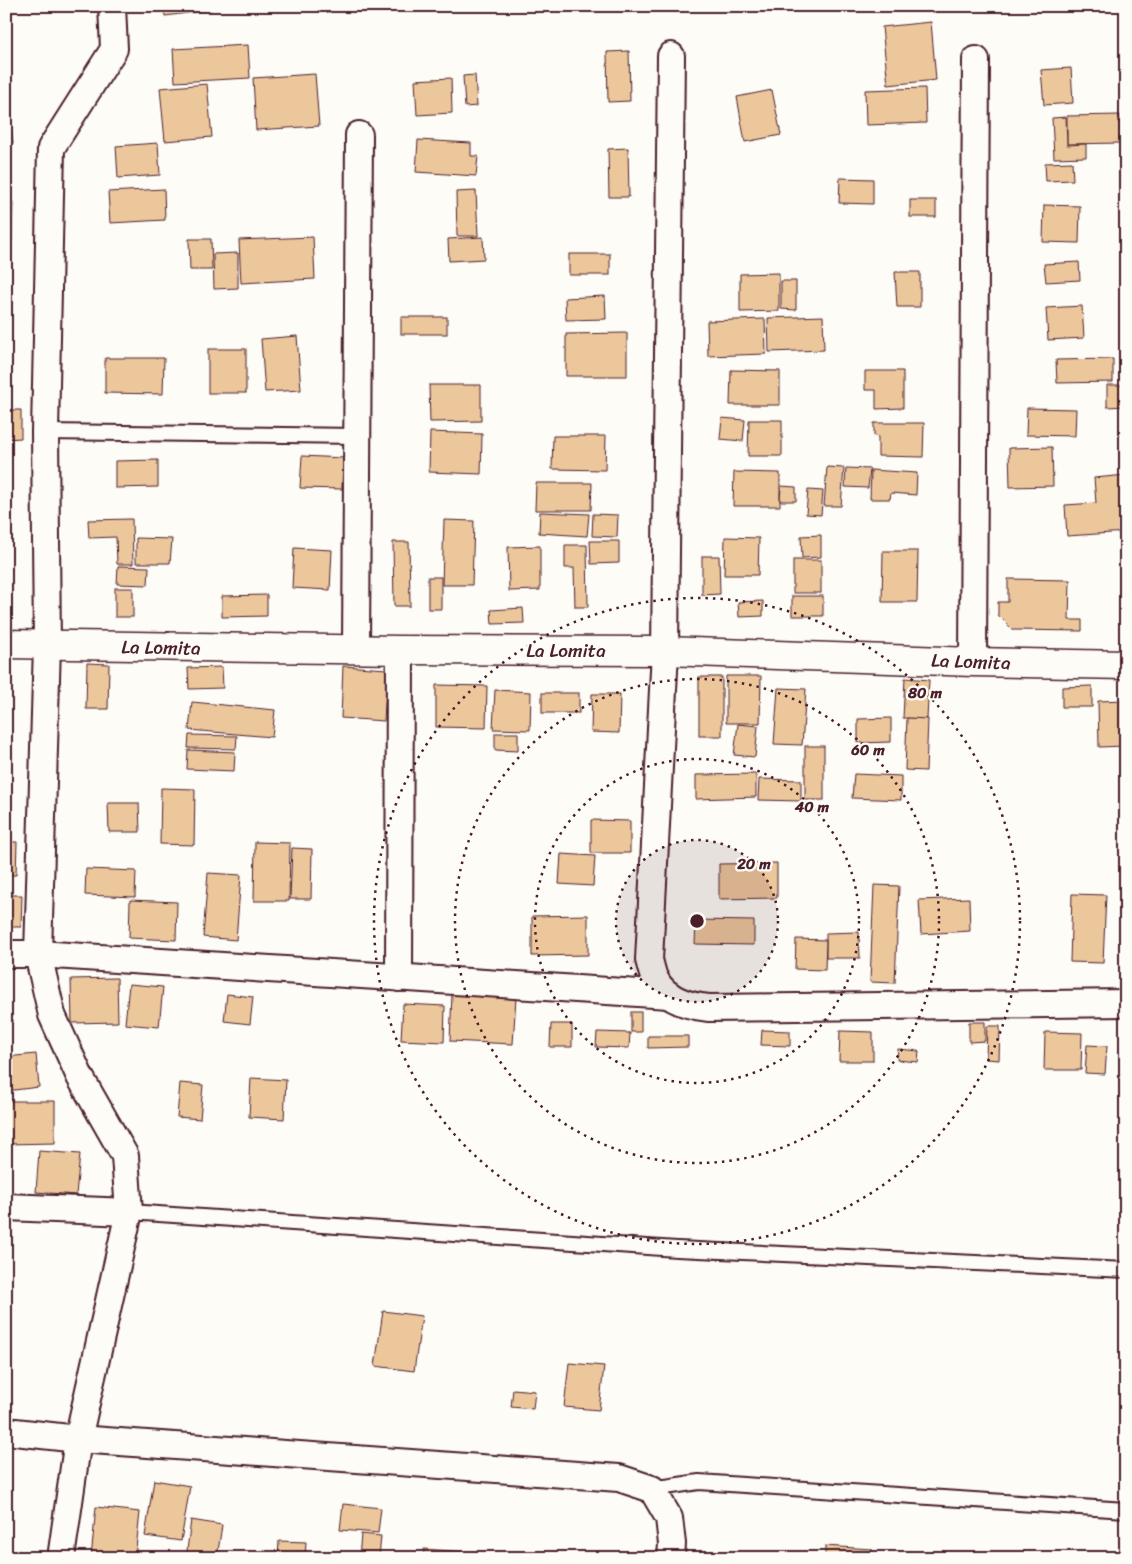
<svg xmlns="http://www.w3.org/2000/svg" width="1132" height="1564" font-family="Sriracha,sans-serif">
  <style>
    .building { fill: #ecc79c; stroke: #4a1f2b }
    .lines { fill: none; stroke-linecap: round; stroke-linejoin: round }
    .lane-casing { stroke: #4a1f2b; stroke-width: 18 }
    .street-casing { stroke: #4a1f2b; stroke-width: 30 }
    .secondary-casing { stroke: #4a1f2b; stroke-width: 31 }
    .lane { stroke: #fdfcf7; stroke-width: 14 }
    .street { stroke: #fdfcf7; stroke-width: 26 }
    .secondary { stroke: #fdfcf7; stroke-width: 28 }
    .ring { fill: none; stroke: #4a1f2b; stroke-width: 2.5; stroke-dasharray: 2.5 5 }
    .labels { text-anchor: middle; stroke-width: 4.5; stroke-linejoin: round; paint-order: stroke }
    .street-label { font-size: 19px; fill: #4a1f2b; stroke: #fdfcf7 }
    .centre { fill: #4a1f2b; stroke: #fdfcf7; stroke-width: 2.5 }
    .ring-label { font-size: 15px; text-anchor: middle; font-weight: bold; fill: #4a1f2b; stroke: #fdfcf7; stroke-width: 4.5; stroke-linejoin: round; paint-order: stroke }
  </style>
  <rect width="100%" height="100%" fill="#fdfcf7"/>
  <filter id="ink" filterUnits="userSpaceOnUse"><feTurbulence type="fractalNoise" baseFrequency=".02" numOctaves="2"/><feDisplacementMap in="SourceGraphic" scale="10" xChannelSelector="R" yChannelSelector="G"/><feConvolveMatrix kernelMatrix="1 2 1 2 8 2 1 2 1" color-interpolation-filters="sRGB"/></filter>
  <g filter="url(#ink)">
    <g class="building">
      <path d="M163,6H210L211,10L165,16Z"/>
      <path d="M931,22L936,80L888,85L882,27Z"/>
      <path d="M248,45L250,78L175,82L173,49Z"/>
      <path d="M629,51L630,101L608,102L607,52Z"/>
      <path d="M1071,68L1073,103L1044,105L1041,70Z"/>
      <path d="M315,74L319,126L256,130L253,78Z"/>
      <path d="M475,75L477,106L465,107L463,76Z"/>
      <path d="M451,78L452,113L417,115L415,80Z"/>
      <path d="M207,84L212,137L165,141L160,88Z"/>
      <path d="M925,88L926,123L866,125L865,90Z"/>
      <path d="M772,90L781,135L745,142L737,97Z"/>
      <path d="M6,109H9L13,143L6,144Z"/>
      <path d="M1120,115V143L1067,144V116Z"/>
      <path d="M1066,117L1067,145L1086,144V157L1054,158L1052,118Z"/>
      <path d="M418,140L471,143V156H478L476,176L416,172Z"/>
      <path d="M158,143L160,175L118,178L116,146Z"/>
      <path d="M628,148L629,197H609L608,149Z"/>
      <path d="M1072,162L1073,180L1046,181L1045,163Z"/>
      <path d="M840,178L873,179V204L839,203Z"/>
      <path d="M164,189L165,220L110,223L108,192Z"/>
      <path d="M476,191L478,236H457L456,192Z"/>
      <rect x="910" y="200" width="26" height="17"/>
      <path d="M6,202H13L12,242L6,243Z"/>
      <path d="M1044,205L1080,206L1079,243L1043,242Z"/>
      <path d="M313,237L315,279L241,283L239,240Z"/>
      <path d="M483,237L484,259L449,261L448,239Z"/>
      <path d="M189,239H211L212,270H190Z"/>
      <path d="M7,252L10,282L6,283V253Z"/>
      <path d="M238,253V288L214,289L213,254Z"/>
      <rect x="569" y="254" width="41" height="21"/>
      <path d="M1079,262L1080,280L1046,282L1044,264Z"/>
      <path d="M895,272H920V307H897Z"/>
      <path d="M779,273V311L740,312V274Z"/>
      <path d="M781,281H796V310L781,309Z"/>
      <path d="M605,296L606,319L566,320L565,298Z"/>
      <path d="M1082,306L1084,338L1048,340L1046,308Z"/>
      <path d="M823,316L824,350L769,352L768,318Z"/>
      <rect x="401" y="317" width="46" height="17"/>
      <path d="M765,319L766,354L708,356L707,321Z"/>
      <path d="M627,333V376H566V334Z"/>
      <path d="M297,336L301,390L265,392L261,339Z"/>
      <rect x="208" y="349" width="38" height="44"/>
      <path d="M105,358H164L163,394L105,393Z"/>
      <path d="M1113,359V382L1057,383L1056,360Z"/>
      <path d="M731,370L780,371V405H730Z"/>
      <path d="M865,371H903V408L876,409V390H865Z"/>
      <path d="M429,385H481V421L430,422Z"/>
      <path d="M1107,385H1126V406L1107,407Z"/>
      <path d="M1027,408L1076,409L1075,436L1026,435Z"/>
      <path d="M6,410H21V438L6,439Z"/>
      <path d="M722,418L745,420L743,441L720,439Z"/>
      <path d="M749,420H782V456H748Z"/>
      <path d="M874,423H924L923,457L878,456V437L874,436Z"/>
      <path d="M430,432L482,434L481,474L429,472Z"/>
      <path d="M553,436H606L605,470L552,469Z"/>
      <path d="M1052,447L1053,486L1010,487L1009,448Z"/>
      <path d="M302,456L343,458L342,489L300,488Z"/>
      <path d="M158,460V487L115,488V461Z"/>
      <path d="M827,467L844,468L841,506H824Z"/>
      <path d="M846,468L870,469L868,488L845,487Z"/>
      <path d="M871,470L917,473L916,495L891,493L890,499H870Z"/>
      <path d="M734,472L780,473V506H733Z"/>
      <path d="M1126,475V532L1067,536L1065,505L1096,503L1094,478Z"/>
      <path d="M536,483H592L591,510H535Z"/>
      <path d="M781,486L796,487V501H780Z"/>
      <path d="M808,490L823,491L821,515L806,514Z"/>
      <path d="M540,512L589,514L587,536L539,533Z"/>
      <path d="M593,514L618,515L617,537L592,536Z"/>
      <path d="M132,519L133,564H117L116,537L89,538L88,520Z"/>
      <path d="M444,520L474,521L472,585H442Z"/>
      <path d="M821,535V557L802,558L801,536Z"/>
      <path d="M725,537L759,538L758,575H724Z"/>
      <path d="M136,538L172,539L170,563H136Z"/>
      <path d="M590,541H619V563L591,564Z"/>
      <path d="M393,542H409L410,606H394Z"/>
      <path d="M565,545H587L588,607H575L574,568H565Z"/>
      <path d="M540,546V590L509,591L508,547Z"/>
      <path d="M294,548L332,550L330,590L292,588Z"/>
      <path d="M883,551H918L917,602H882Z"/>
      <path d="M702,556H719L720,594L702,595Z"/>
      <rect x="793" y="560" width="28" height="33"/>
      <path d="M118,566L149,567L148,585L117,584Z"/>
      <rect x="428" y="577" width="13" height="32"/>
      <path d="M1008,579L1070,580L1069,620H1082V631L1013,630L998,615V602H1008Z"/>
      <path d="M1126,580V629L1121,628Z"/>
      <rect x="115" y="588" width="18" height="29"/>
      <path d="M267,595V616L222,617V596Z"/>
      <rect x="792" y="596" width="31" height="20"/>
      <path d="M763,601V616L739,617L738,602Z"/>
      <path d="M523,608L524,623L492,624L491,610Z"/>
      <path d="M87,663L109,664L108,709H86Z"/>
      <path d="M343,666L387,669L384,721L341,718Z"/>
      <path d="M222,667L223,688L189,689L188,668Z"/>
      <path d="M726,676H761L760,723H726Z"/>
      <rect x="699" y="677" width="23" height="59"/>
      <path d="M905,678L929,680L927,719L903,718Z"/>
      <path d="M436,685L487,686L486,728L436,727Z"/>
      <path d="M1092,686V707H1062V687Z"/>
      <path d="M778,688L806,689L802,745L774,744Z"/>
      <path d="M495,690L531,692L530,730L493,729Z"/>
      <rect x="542" y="693" width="37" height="20"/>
      <path d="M592,694H620L619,733L591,732Z"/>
      <path d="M1126,700V746L1099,747L1098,701Z"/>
      <path d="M192,702L275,710L272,737L189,730Z"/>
      <path d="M891,718V742L858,743V719Z"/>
      <path d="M907,718L928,719L926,771L905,770Z"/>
      <path d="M738,724L758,726L755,757L734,755Z"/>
      <path d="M495,733H518V751L495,750Z"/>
      <path d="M189,735L237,736L236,749L188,748Z"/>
      <rect x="805" y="746" width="19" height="54"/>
      <path d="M188,750L235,752L234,771L187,769Z"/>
      <path d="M756,774V797L696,799V775Z"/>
      <path d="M854,774L901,776V800L852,798Z"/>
      <path d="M759,779L801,780V801L758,800Z"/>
      <path d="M161,788L195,789L194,845L160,844Z"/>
      <path d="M108,803H139L140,832H109Z"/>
      <path d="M591,820L630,821V853H591Z"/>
      <path d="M6,842H17L16,875H6Z"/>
      <path d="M255,842L290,843L289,901H254Z"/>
      <path d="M292,848L312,849L311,899H290Z"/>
      <path d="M561,854L595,856L593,886L559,884Z"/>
      <path d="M777,863V898L719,899V864Z"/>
      <path d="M86,869L136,871L135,897L85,895Z"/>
      <path d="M208,873L241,875L236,940L203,937Z"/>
      <path d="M874,885L899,886L895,983L870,982Z"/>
      <path d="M1072,894L1106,895L1103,963L1070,962Z"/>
      <path d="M6,895H22L21,927H6Z"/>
      <path d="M969,898L970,931L921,934L919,900Z"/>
      <path d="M130,900L177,902L176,940L129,938Z"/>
      <path d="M588,915V955L532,956V916Z"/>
      <path d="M696,920L754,921V945L695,944Z"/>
      <path d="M859,932L860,958H826V933Z"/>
      <path d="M796,939L826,940L825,970L795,969Z"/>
      <path d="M117,978L118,1022L72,1023L71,979Z"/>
      <path d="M129,984L163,987L159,1027L125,1024Z"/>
      <path d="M227,994L253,997L250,1024L224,1021Z"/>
      <path d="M452,994L516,997L513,1044L450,1041Z"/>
      <path d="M403,1004L445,1006L444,1042L401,1040Z"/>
      <rect x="631" y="1012" width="10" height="20"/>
      <path d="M969,1022H985V1041L969,1042Z"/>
      <path d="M551,1024H572V1047H550Z"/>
      <path d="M987,1026H1000L999,1060L986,1059Z"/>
      <path d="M762,1030L790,1031V1046L761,1045Z"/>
      <path d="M840,1031L873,1032V1061H839Z"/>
      <path d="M597,1032L630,1033L629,1048L596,1047Z"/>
      <path d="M1045,1032L1082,1033L1081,1070H1044Z"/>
      <path d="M648,1036H688V1047L648,1048Z"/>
      <path d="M1087,1045L1107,1046L1105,1074L1085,1073Z"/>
      <path d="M898,1049L919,1051L918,1062L897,1060Z"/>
      <path d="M36,1054L39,1087L6,1091V1057Z"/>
      <path d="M251,1078L286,1080L284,1119L249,1117Z"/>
      <path d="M180,1083L203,1085L200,1119L177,1117Z"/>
      <path d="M6,1101H55V1143L6,1144Z"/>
      <path d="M39,1151L80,1154L76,1195L36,1192Z"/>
      <path d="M383,1311L422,1316L414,1371L375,1366Z"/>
      <path d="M569,1363L604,1366L599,1410L564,1407Z"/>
      <path d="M513,1389L535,1391L533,1409L511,1407Z"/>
      <path d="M154,1480L190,1486L181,1541L145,1536Z"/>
      <path d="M343,1504L381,1508L378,1533L340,1530Z"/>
      <path d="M96,1507L140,1512L135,1558H91Z"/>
      <path d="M191,1520L222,1525L217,1558H186Z"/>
      <path d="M361,1534L381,1536L379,1558H359Z"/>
      <path d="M279,1541L306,1542L305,1558H278Z"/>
      <path d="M825,1546L872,1549L871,1558H825Z"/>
      <path d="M424,1549L465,1552L464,1558H423Z"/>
      <path d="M974,1554L1011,1558H974Z"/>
    </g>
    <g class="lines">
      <defs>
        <g id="lane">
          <path d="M45,432L358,436"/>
          <path d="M129,1212L677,1249L1126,1270"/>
          <path d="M652,1489L699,1482L1126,1510"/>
        </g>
        <g id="street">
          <path d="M671,56L665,651L649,960C651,966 652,974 655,979C665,999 688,1006 709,1008L1126,1003"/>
          <path d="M356,649L359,135"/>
          <path d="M973,662L976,60"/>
          <path d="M6,954H38L669,995"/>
          <path d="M399,978L400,650"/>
          <path d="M6,1207L129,1212"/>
          <path d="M6,1431L78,1439L619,1478L652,1489L669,1518L672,1544L671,1558"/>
          <path d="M61,1558L78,1439L129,1212L125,1156L80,1077L52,1015L38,954L47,645L45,432L51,148L114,49L112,6"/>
        </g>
        <path id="secondary" d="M6,644L400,650L665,651L973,662L1126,665"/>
      </defs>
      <use href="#lane" class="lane-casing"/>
      <use href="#street" class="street-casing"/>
      <use href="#secondary" class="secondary-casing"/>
      <use href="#lane" class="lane"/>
      <use href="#street" class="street"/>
      <use href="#secondary" class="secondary"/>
    </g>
  </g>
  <circle cx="697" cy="921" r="81" fill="#4a1f2b" fill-opacity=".12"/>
  <g class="ring">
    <circle cx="697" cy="921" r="81"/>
    <circle cx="697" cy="921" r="162"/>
    <circle cx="697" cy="921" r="242"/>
    <circle cx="697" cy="921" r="323"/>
  </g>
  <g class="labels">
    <g class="street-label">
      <text transform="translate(161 647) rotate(1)" y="7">La Lomita</text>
      <text x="566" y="657">La Lomita</text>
      <text transform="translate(971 661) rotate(2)" y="7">La Lomita</text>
    </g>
  </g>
  <circle cx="697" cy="921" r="8" class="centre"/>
  <g class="ring-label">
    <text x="925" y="698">80 m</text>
    <text x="868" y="755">60 m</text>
    <text x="812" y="812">40 m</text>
    <text x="754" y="869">20 m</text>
  </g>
  <rect width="1132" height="1564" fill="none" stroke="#fdfcf7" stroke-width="25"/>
  <rect x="12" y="12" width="1107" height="1539" fill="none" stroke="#4a1f2b" stroke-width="2" filter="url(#ink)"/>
</svg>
